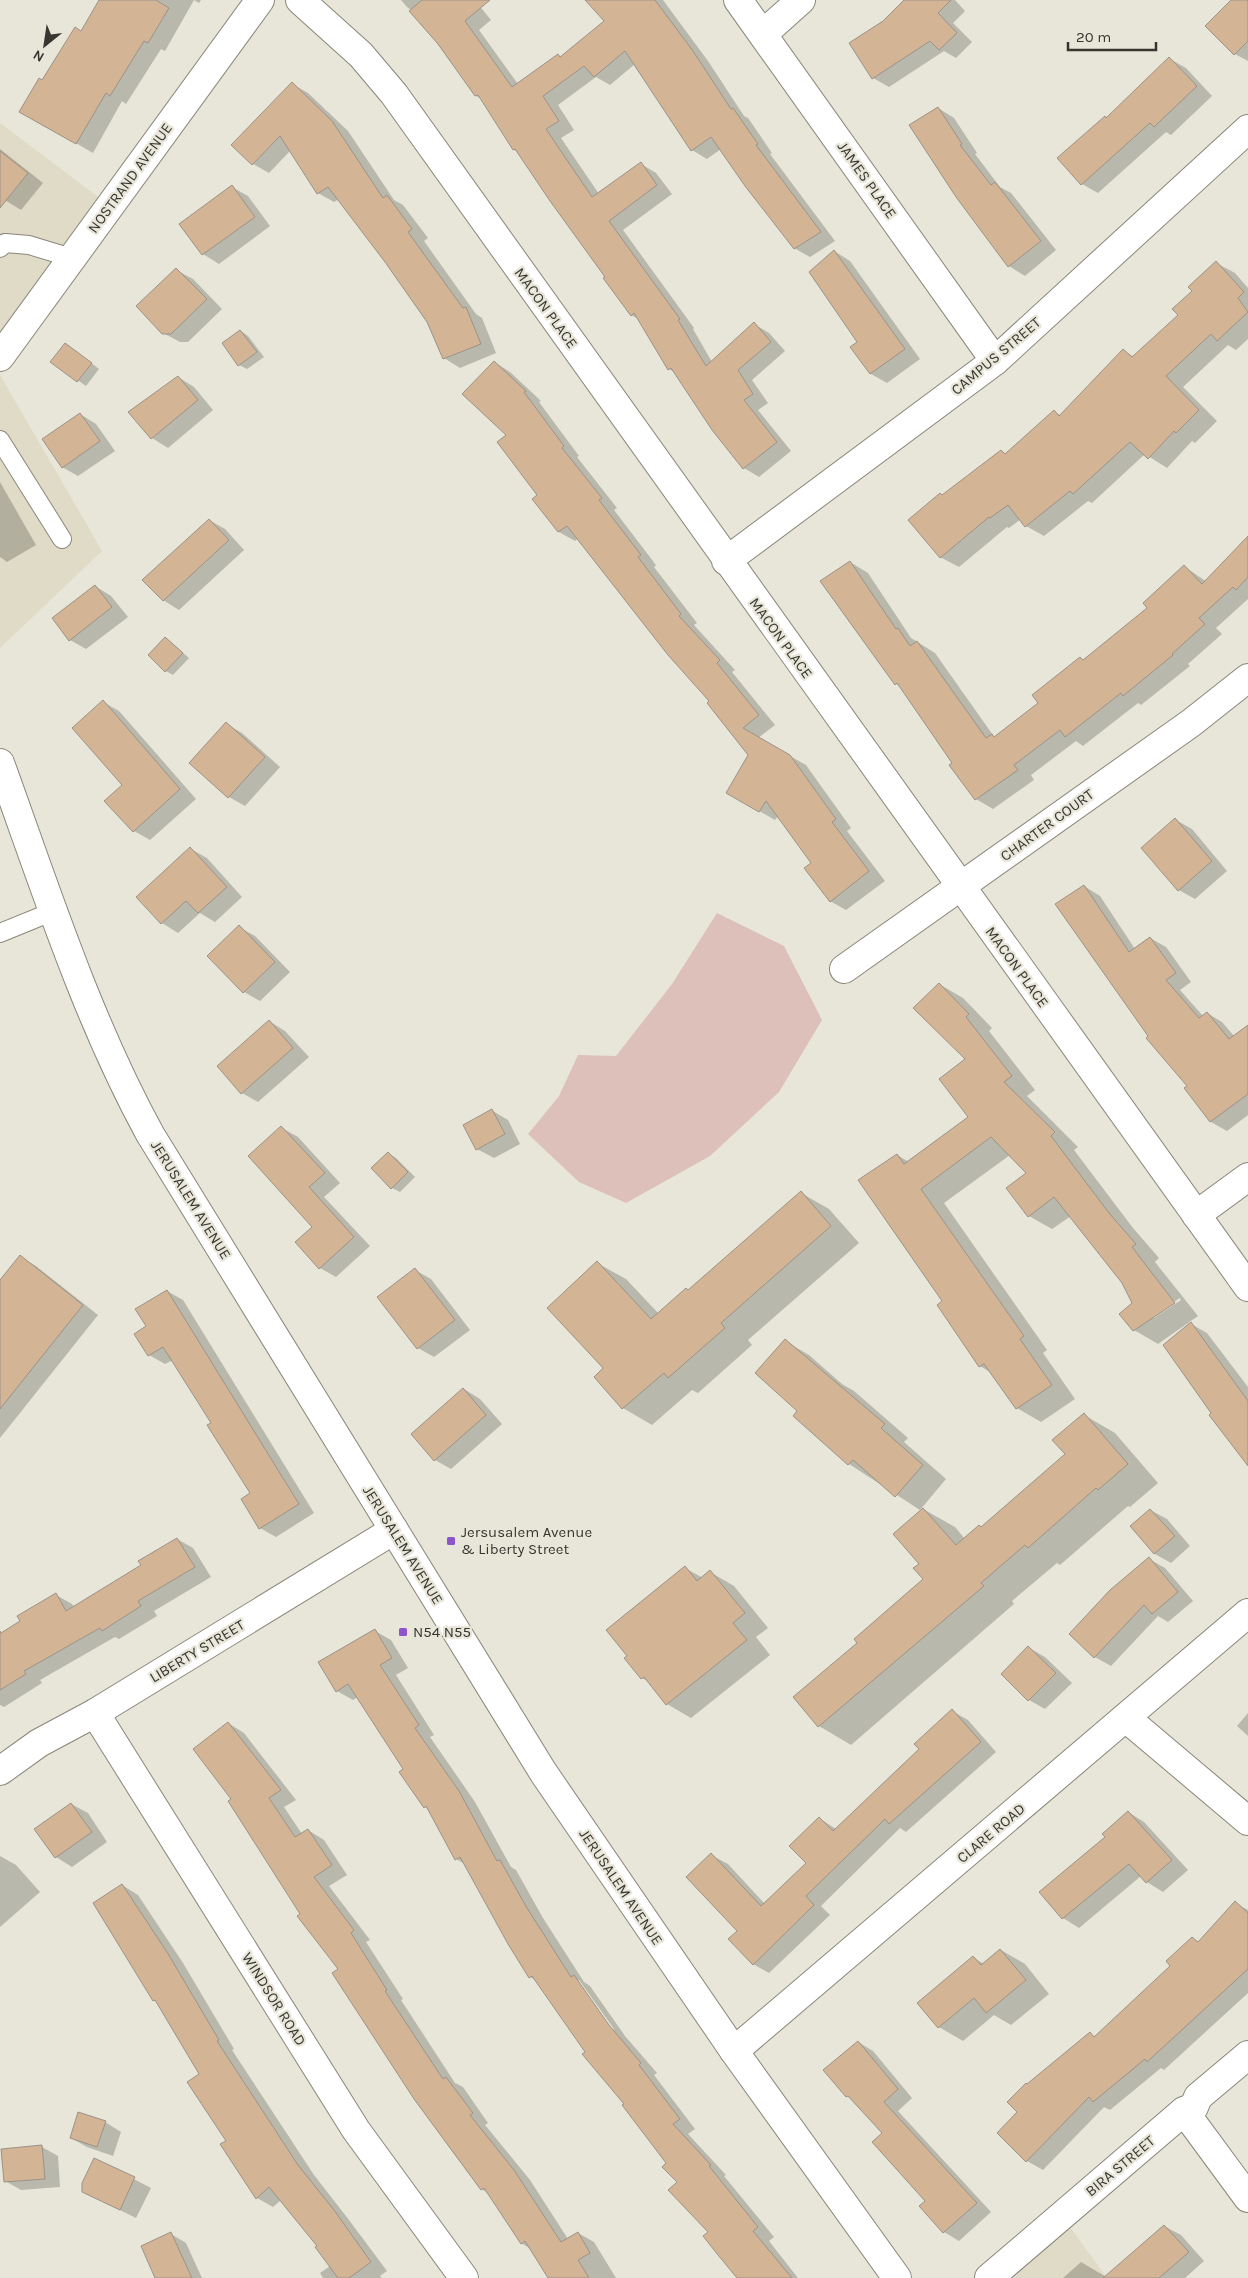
<svg xmlns="http://www.w3.org/2000/svg" width="1248" height="2278" font-family="Karla,sans-serif">
  <style>
    .built { fill: #e0dbc7 }
    .green { fill: #dcc0b9 }
    .shadow { fill: #0003; fill-rule: evenodd }
    .building { fill: #d3b495; stroke: #9c9289 }
    .lines { fill: none; stroke-linecap: round; stroke-linejoin: round }
    .lane-casing { stroke: #89867a; stroke-width: 20 }
    .street-casing { stroke: #89867a; stroke-width: 30 }
    .primary-casing { stroke: #89867a; stroke-width: 30 }
    .lane { stroke: #fff; stroke-width: 18 }
    .street { stroke: #fff; stroke-width: 28 }
    .primary { stroke: #fff; stroke-width: 28 }
    .poi-dot { fill: #8d55cc; stroke: #e8e6d8; stroke-width: 2 }
    .labels { text-anchor: middle; stroke-width: 4.5; stroke-linejoin: round; paint-order: stroke }
    .street-label { font-size: 15px; fill: #373631; stroke: #e8e6d8 }
    .poi-label { font-size: 15px; fill: #373631; stroke: #e8e6d8; text-anchor: start }
  </style>
  <rect width="100%" height="100%" fill="#e8e6d8"/>
  <g class="built">
    <path d="M0,123L110,206L0,357Z"/>
    <path d="M0,375L102,551L0,648Z"/>
    <path d="M1062,2216L1107,2278H989Z"/>
  </g>
  <path class="green" d="M717,913L784,946L822,1020L779,1092L710,1156L626,1203L579,1182L528,1134L559,1096L578,1055L616,1056L672,984Z"/>
  <g class="shadow">
    <path d="M100,0H201L199,3L194,0L165,51L161,49L126,104L122,101L93,153L21,111L82,32Z"/>
    <path d="M401,0H434L424,17L408,8Z"/>
    <path d="M457,0H470L478,4L491,20L479,30L518,84L558,56L562,58L606,21L587,0H663L708,61L744,116L748,118L772,153L770,154L835,241L810,257L794,248L721,149L707,159L692,150L635,64L610,85L596,77L558,105L574,130L561,138L599,194L641,164L656,173L672,194L623,230L694,328L693,329L712,362L754,324L769,333L785,351L752,380L768,403L758,410L791,451L759,477L744,468L676,373L669,369L640,320L631,315L519,152L514,150L482,99L476,96L425,27Z"/>
    <path d="M906,0H955L965,11L953,23L972,42L956,58L944,51L889,87L873,78L883,22Z"/>
    <path d="M1233,0H1248V61L1235,54Z"/>
    <path d="M1170,59L1186,68L1212,96L1171,135L1166,132L1098,193L1082,184L1107,119Z"/>
    <path d="M292,84L308,93L348,131L394,200L403,205L428,238L424,241L476,314L482,318L496,353L460,368L444,358L428,321L386,262L339,199L334,202L318,193L291,150L269,173L253,164Z"/>
    <path d="M938,108L954,118L977,153L975,154L1000,187L1011,193L1056,250L1025,276L1009,266Z"/>
    <path d="M0,149L43,183L21,210L0,197Z"/>
    <path d="M232,187L248,196L270,226L219,264L203,254L181,224Z"/>
    <path d="M834,251L850,261L920,359L887,383L871,374L859,343Z"/>
    <path d="M1216,263L1235,273L1248,288V339L1236,350L1228,345L1183,387L1217,421L1195,443L1192,441L1167,468L1145,454L1092,503L1088,501L1044,536L1026,526L1021,519L1009,528L1007,527L959,567L940,557L943,496L1001,451L1007,454L1054,411L1061,416L1123,350L1134,357L1180,315L1194,291Z"/>
    <path d="M176,270L193,279L222,309L188,342H180L163,333Z"/>
    <path d="M241,331L248,336L264,357L247,369L239,365Z"/>
    <path d="M73,349L99,369L86,386L52,362Z"/>
    <path d="M494,362L510,372L541,401L539,402L579,456L577,457L617,508L614,510L656,565L654,567L697,623L694,625L735,670L732,672L775,725L758,738L806,765L851,828L847,831L885,881L846,910L830,901L812,863L778,816L775,820L728,793L750,755L711,701L578,538L575,541L559,532L534,500L538,496L508,436Z"/>
    <path d="M178,377L194,387L213,410L168,448L152,438Z"/>
    <path d="M80,414L96,424L115,451L78,476L62,467Z"/>
    <path d="M0,482L36,545L7,562L0,557Z"/>
    <path d="M209,520L225,529L244,550L179,610L163,600Z"/>
    <path d="M1248,537V599L1216,628L1222,634L1188,664L1190,666L1141,705L1138,703L1083,746L1076,741L1031,775L1034,780L993,809L976,799L901,687L896,684L850,562L868,573L911,638L935,653L995,738L1040,703L1080,658L1084,660L1149,608L1185,567L1207,582Z"/>
    <path d="M95,586L111,596L128,617L86,649L70,640L53,619Z"/>
    <path d="M166,638L189,658L173,675L166,671Z"/>
    <path d="M103,702L119,711L196,799L150,840L134,831Z"/>
    <path d="M226,724L242,733L280,767L245,806L229,797L191,763Z"/>
    <path d="M1176,820L1192,829L1227,871L1195,899L1179,890Z"/>
    <path d="M191,849L207,858L242,897L215,922L200,913L178,933L162,923Z"/>
    <path d="M1084,886L1100,896L1135,949L1150,938L1166,947L1191,982L1180,990L1203,1016L1207,1013L1222,1022L1234,1036L1248,1026V1115L1227,1131L1211,1122L1186,1089L1189,1086L1150,1036Z"/>
    <path d="M239,927L255,936L290,972L260,1001L244,992Z"/>
    <path d="M939,984L963,998L992,1028L989,1031L1035,1090L1027,1096L1078,1147L1074,1150L1133,1228L1159,1258L1155,1262L1198,1316L1158,1344L1134,1330L1133,1304L1123,1282L1071,1216L1052,1229L1029,1216L1028,1174L1010,1155L944,1203L1047,1350L1043,1353L1075,1399L1041,1422L1017,1408L993,1374L980,1366L944,1301L897,1155L909,1162L970,1117L967,1059ZM1180,1298L1181,1300L1154,1318V1315Z"/>
    <path d="M269,1021L285,1031L309,1057L258,1102L242,1093Z"/>
    <path d="M491,1110L508,1120L520,1144L494,1158L477,1149Z"/>
    <path d="M282,1128L298,1137L340,1183L324,1197L370,1246L336,1277L320,1268L313,1227Z"/>
    <path d="M388,1153L396,1158L415,1177L400,1192L392,1188Z"/>
    <path d="M801,1193L829,1209L859,1243L748,1340L752,1345L698,1393L692,1390L652,1425L623,1408L595,1377L605,1369L597,1263L626,1279L659,1314L689,1291Z"/>
    <path d="M20,1257L36,1266L98,1315L0,1438V1282Z"/>
    <path d="M415,1270L431,1279L470,1330L434,1357L418,1348Z"/>
    <path d="M167,1291L183,1300L314,1513L276,1537L260,1528L251,1493L212,1424L173,1360L165,1364L149,1355L148,1327Z"/>
    <path d="M1191,1324L1207,1333L1248,1387V1465L1213,1413Z"/>
    <path d="M785,1341L809,1355L842,1384L854,1391L908,1438L904,1442L946,1479L920,1510L849,1464L794,1416L799,1411Z"/>
    <path d="M464,1389L480,1399L502,1424L451,1469L435,1460Z"/>
    <path d="M1084,1415L1115,1433L1158,1483L1130,1507L1128,1506L1060,1565L1057,1563L1012,1601L1014,1604L851,1745L819,1726L794,1698L859,1643L925,1579L921,1564L923,1509L955,1527L965,1539L982,1528L1067,1454Z"/>
    <path d="M1150,1510L1167,1519L1190,1546L1171,1563L1155,1554L1131,1527Z"/>
    <path d="M177,1539L193,1548L211,1577L154,1611L157,1616L119,1639L115,1637L40,1680L42,1683L4,1707L0,1705V1635L21,1622L56,1595L72,1604L74,1607L143,1565Z"/>
    <path d="M1149,1559L1165,1568L1193,1601L1168,1622L1158,1616L1111,1666L1095,1657L1070,1634Z"/>
    <path d="M685,1568L703,1578L710,1572L734,1586L768,1628L756,1637L770,1655L691,1718L667,1704L651,1683L642,1678L626,1658Z"/>
    <path d="M375,1631L391,1640L408,1668L396,1675L434,1735L430,1737L475,1802L511,1867L516,1870L543,1918L584,1982L590,1986L625,2036L657,2073L654,2075L695,2129L688,2134L726,2175L724,2176L774,2237L769,2241L798,2278H739L668,2163L537,1981L530,1977L509,1944L465,1864L456,1859L429,1810L425,1807L405,1770L358,1697L353,1700L337,1691ZM576,1980H579L614,2029L612,2031Z"/>
    <path d="M1029,1648L1045,1657L1072,1683L1045,1709L1029,1700L1002,1674Z"/>
    <path d="M952,1711L968,1720L996,1752L906,1832L900,1828L821,1906L830,1915L769,1973L753,1964L738,1931L711,1855L728,1864L765,1904L808,1863L819,1818L836,1829L920,1749Z"/>
    <path d="M1248,1713V1736L1237,1726Z"/>
    <path d="M228,1723L244,1733L296,1800L284,1807L302,1834L308,1830L324,1840L347,1875L329,1886L370,1940L366,1942L403,1999L401,2000L455,2083L463,2087L488,2123L485,2125L530,2180L568,2239L578,2233L594,2242L616,2278H549L531,2249L521,2243L490,2194L481,2189L455,2155L415,2099L340,1969L302,1914L233,1799Z"/>
    <path d="M71,1804L88,1813L107,1842L72,1867L56,1857Z"/>
    <path d="M1128,1812L1144,1822L1188,1870L1163,1892L1147,1882L1141,1876L1079,1928L1063,1918L1107,1837Z"/>
    <path d="M0,1856L16,1865L40,1892L0,1927Z"/>
    <path d="M122,1885L138,1895L183,1963L234,2049L232,2050L314,2175L349,2220L387,2271L380,2276L382,2278H323L320,2273L330,2266L318,2246L281,2200L273,2207L257,2198L227,2141L200,2075L158,2003L154,2000L95,1903Z"/>
    <path d="M1235,1903L1248,1910V1993L1164,2070L1161,2068L1110,2110L1104,2107L1043,2170L1027,2161L998,2133L1019,2112L1027,2085L1090,2034L1095,2037L1172,1966L1192,1938L1199,1942Z"/>
    <path d="M1001,1950L1025,1964L1049,1994L1011,2025L994,2015L963,2041L939,2027L974,1958L984,1964Z"/>
    <path d="M858,2042L873,2051L912,2098L898,2111L991,2212L959,2241L944,2232L884,2133L852,2099L847,2096Z"/>
    <path d="M105,2122L121,2132L113,2156L87,2147L71,2138Z"/>
    <path d="M42,2147L58,2156L60,2187L21,2190L5,2181Z"/>
    <path d="M95,2159L151,2188L136,2218L83,2192Z"/>
    <path d="M1164,2226L1181,2235L1204,2261L1185,2278H1147Z"/>
    <path d="M171,2234L186,2243L202,2278H156Z"/>
    <path d="M1081,2262L1108,2278H1063Z"/>
  </g>
  <g class="building">
    <path d="M99,0H156L169,8L148,43L144,41L110,96L106,93L76,144L19,112L39,78L42,80L75,27L81,31Z"/>
    <path d="M422,0H490L465,21L512,87L558,54L560,57L604,21L585,0H655L693,51L731,109L733,108L758,144L756,145L821,232L794,249L745,186L711,137L691,151L625,51L594,77L584,66L543,96L559,121L546,129L592,197L641,162L657,185L609,221L680,319L678,320L706,366L754,322L771,342L738,370L753,394L744,400L777,442L743,469L712,430L671,368L668,370L634,313L631,316L603,278L605,277L550,201L515,149L513,150L478,95L475,96L438,44L409,11Z"/>
    <path d="M904,0H951L938,13L957,33L939,50L930,41L872,79L849,43L883,21Z"/>
    <path d="M1231,0H1248V41L1234,55L1205,26Z"/>
    <path d="M1169,57L1197,86L1154,127L1150,123L1081,185L1057,158L1105,116L1106,118Z"/>
    <path d="M292,82L332,121L383,198L387,195L412,229L408,232L463,308L466,307L481,344L443,359L427,322L385,262L328,187L317,194L280,136L252,165L231,145Z"/>
    <path d="M938,107L962,144L960,145L991,185L995,182L1041,241L1008,267L956,197L909,125Z"/>
    <path d="M0,151L28,173L0,208Z"/>
    <path d="M232,185L255,217L202,255L179,224Z"/>
    <path d="M834,250L905,349L870,374L850,347L857,342L809,272Z"/>
    <path d="M1216,261L1244,292L1238,298L1248,312L1217,341L1211,334L1166,376L1199,410L1176,433L1174,431L1148,459L1130,442L1073,494L1070,491L1025,527L1008,505L990,518L989,517L940,558L908,520L940,493L942,495L1001,450L1005,454L1054,410L1059,416L1123,349L1132,357L1178,315L1172,309L1192,291L1188,287Z"/>
    <path d="M176,268L207,299L171,334H162L136,306Z"/>
    <path d="M240,330L257,352L238,366L222,343Z"/>
    <path d="M65,343L92,363L77,382L50,362Z"/>
    <path d="M494,361L526,391L524,392L564,446L562,448L602,498L599,500L641,555L638,557L681,614L679,616L720,660L717,663L759,715L743,728L790,755L836,819L832,822L869,871L830,902L804,868L811,863L766,801L759,812L726,793L748,755L707,703L709,701L668,655L567,526L558,532L532,499L537,495L497,442L506,435L462,394Z"/>
    <path d="M178,376L198,400L151,439L128,412Z"/>
    <path d="M80,413L100,441L62,468L42,439Z"/>
    <path d="M209,519L229,540L163,601L142,580Z"/>
    <path d="M1248,536V577L1236,590L1233,587L1199,618L1205,624L1172,654L1173,655L1123,696L1121,693L1065,737L1060,730L1014,765L1018,770L975,800L949,765L952,763L897,683L895,685L820,581L850,561L896,629L898,628L910,646L917,641L986,738L992,734L994,737L1038,703L1032,695L1080,657L1083,660L1147,608L1143,603L1184,565L1202,584Z"/>
    <path d="M95,585L112,607L69,641L52,618Z"/>
    <path d="M165,637L183,653L165,672L148,655Z"/>
    <path d="M103,700L180,789L133,832L104,801L122,785L72,728Z"/>
    <path d="M226,722L265,757L228,798L189,763Z"/>
    <path d="M1175,818L1212,861L1178,891L1141,848Z"/>
    <path d="M190,847L227,887L198,913L186,901L161,924L136,897Z"/>
    <path d="M1084,885L1129,952L1150,937L1176,973L1166,980L1199,1018L1207,1012L1229,1039L1248,1025V1094L1210,1122L1184,1088L1187,1086L1146,1038L1148,1036L1055,904Z"/>
    <path d="M239,925L275,962L243,993L207,956Z"/>
    <path d="M939,983L969,1014L966,1017L1012,1076L1004,1082L1055,1132L1051,1136L1109,1213L1136,1244L1132,1247L1175,1303L1133,1331L1119,1314L1132,1303L1122,1283L1054,1197L1028,1217L1006,1188L1026,1173L991,1137L921,1189L1024,1336L1020,1339L1052,1385L1016,1409L984,1364L979,1367L937,1305L942,1301L858,1180L897,1154L904,1164L968,1117L939,1079L965,1059L913,1008Z"/>
    <path d="M269,1020L293,1048L241,1094L217,1066Z"/>
    <path d="M492,1109L505,1134L476,1150L463,1125Z"/>
    <path d="M281,1126L325,1173L309,1187L354,1237L319,1269L295,1242L312,1227L248,1156Z"/>
    <path d="M388,1152L408,1172L391,1189L371,1168Z"/>
    <path d="M801,1191L831,1226L721,1323L725,1328L668,1378L664,1373L622,1409L594,1377L603,1368L547,1308L597,1261L651,1319L686,1288L688,1290Z"/>
    <path d="M20,1255L83,1305L0,1409V1280Z"/>
    <path d="M415,1268L455,1320L417,1349L377,1297Z"/>
    <path d="M167,1290L299,1504L259,1529L241,1499L250,1493L207,1425L211,1423L163,1347L148,1356L134,1334L146,1326L135,1309Z"/>
    <path d="M1191,1322L1248,1401V1466L1209,1415L1211,1413L1163,1345Z"/>
    <path d="M785,1339L885,1424L881,1428L923,1465L895,1497L853,1460L848,1465L793,1416L797,1411L755,1373Z"/>
    <path d="M463,1388L486,1415L434,1461L411,1434Z"/>
    <path d="M1084,1413L1128,1464L1098,1490L1096,1488L1028,1548L1025,1545L981,1583L984,1586L818,1727L793,1697L857,1643L854,1639L923,1579L913,1568L919,1564L893,1534L923,1508L956,1545L979,1525L981,1527L1065,1454L1052,1440Z"/>
    <path d="M1150,1509L1175,1536L1154,1554L1130,1526Z"/>
    <path d="M177,1538L195,1567L138,1601L141,1606L102,1631L100,1628L24,1671L26,1674L0,1690V1631L1,1633L20,1621L17,1616L56,1593L66,1611L141,1565L138,1561Z"/>
    <path d="M1149,1557L1178,1592L1152,1614L1144,1605L1094,1658L1069,1634L1110,1590Z"/>
    <path d="M685,1566L697,1581L710,1570L745,1613L733,1623L747,1640L666,1705L644,1677L641,1679L624,1658L627,1656L606,1630Z"/>
    <path d="M375,1629L392,1658L380,1665L419,1725L415,1728L459,1791L497,1861L500,1860L527,1908L571,1977L574,1975L609,2025L641,2063L639,2065L680,2119L673,2124L711,2165L709,2166L758,2227L753,2231L792,2278H737L718,2255L703,2236L708,2232L668,2190L677,2182L662,2167L666,2163L622,2105L624,2104L582,2054L585,2052L532,1976L529,1978L508,1944L460,1857L455,1860L426,1806L424,1808L399,1772L403,1769L348,1684L336,1692L318,1662Z"/>
    <path d="M1028,1646L1056,1673L1028,1701L1001,1674Z"/>
    <path d="M952,1709L981,1742L889,1824L885,1819L806,1896L814,1905L753,1965L728,1939L737,1931L686,1877L711,1853L761,1906L806,1863L789,1846L819,1817L833,1831L919,1749L914,1744Z"/>
    <path d="M228,1722L281,1790L269,1798L295,1837L308,1829L332,1865L314,1877L354,1930L351,1933L387,1990L385,1991L443,2079L446,2077L473,2113L470,2115L514,2170L561,2242L578,2232L590,2253L578,2260L589,2278H548L525,2241L521,2244L484,2188L481,2190L414,2099L332,1973L338,1969L297,1916L300,1914L228,1801L231,1799L193,1749Z"/>
    <path d="M71,1803L92,1832L55,1858L34,1829Z"/>
    <path d="M1128,1811L1172,1860L1146,1883L1129,1864L1062,1919L1039,1892L1105,1837L1102,1834Z"/>
    <path d="M122,1884L167,1952L219,2040L217,2041L298,2165L334,2210L371,2262L349,2278H338L315,2247L317,2246L269,2187L256,2199L220,2144L226,2141L187,2082L199,2074L155,2000L153,2001L93,1903Z"/>
    <path d="M1235,1901L1248,1913V1969L1147,2062L1145,2059L1093,2102L1089,2097L1026,2162L997,2133L1017,2112L1007,2102L1026,2083L1027,2084L1090,2032L1094,2037L1170,1966L1166,1961L1192,1937L1198,1942Z"/>
    <path d="M1000,1949L1026,1980L986,2013L974,1998L938,2028L917,2003L973,1956L981,1965Z"/>
    <path d="M858,2041L898,2089L884,2102L977,2203L943,2233L919,2206L925,2201L872,2142L882,2133L848,2096L846,2097L823,2070Z"/>
    <path d="M78,2112L106,2121L97,2147L70,2138Z"/>
    <path d="M42,2145L45,2179L4,2182L1,2149Z"/>
    <path d="M94,2158L135,2177L120,2210L82,2192V2183Z"/>
    <path d="M1164,2225L1189,2252L1159,2278H1103Z"/>
    <path d="M171,2232L181,2254L192,2278H155L141,2246Z"/>
  </g>
  <g class="lines">
    <defs>
      <g id="lane">
        <path d="M0,248L5,243L29,245L72,258"/>
        <path d="M0,440L62,539"/>
        <path d="M0,933L54,911"/>
      </g>
      <g id="street">
        <path d="M300,0L361,55L394,94L1248,1287"/>
        <path d="M738,0L995,361"/>
        <path d="M763,34L801,0"/>
        <path d="M0,357L260,0"/>
        <path d="M726,561L995,361L1248,129"/>
        <path d="M844,969L1191,723L1248,678"/>
        <path d="M1196,1215L1248,1177"/>
        <path d="M95,1713L356,2130L464,2278"/>
        <path d="M1126,1718L1248,1821"/>
        <path d="M0,1771L39,1743L95,1713L394,1530"/>
        <path d="M734,2051L1248,1613"/>
        <path d="M1184,2111L1248,2198"/>
        <path d="M989,2278L1184,2111L1194,2107L1198,2097L1248,2055"/>
      </g>
      <path id="primary" d="M0,763C45,887 86,1017 150,1134L543,1772L734,2051L897,2278"/>
    </defs>
    <use href="#lane" class="lane-casing"/>
    <use href="#street" class="street-casing"/>
    <use href="#primary" class="primary-casing"/>
    <use href="#lane" class="lane"/>
    <use href="#street" class="street"/>
    <use href="#primary" class="primary"/>
  </g>
  <g class="poi-dot">
    <rect x="446" y="1536" width="10" height="10" rx="2.5"/>
    <rect x="398" y="1627" width="10" height="10" rx="2.5"/>
  </g>
  <g class="labels">
    <g class="street-label">
      <text transform="translate(130 178) rotate(-54)" y="5">NOSTRAND AVENUE</text>
      <text transform="translate(867 180) rotate(55)" y="5">JAMES PLACE</text>
      <text transform="translate(546 308) rotate(54)" y="5">MACON PLACE</text>
      <text transform="translate(996 356) rotate(-40)" y="5">CAMPUS STREET</text>
      <text transform="translate(781 638) rotate(54)" y="5">MACON PLACE</text>
      <text transform="translate(1047 825) rotate(-36)" y="5">CHARTER COURT</text>
      <text transform="translate(1017 967) rotate(54)" y="5">MACON PLACE</text>
      <text transform="translate(191 1200) rotate(58)" y="5">JERUSALEM AVENUE</text>
      <text transform="translate(403 1545) rotate(58)" y="5">JERUSALEM AVENUE</text>
      <text transform="translate(197 1651) rotate(-31)" y="5">LIBERTY STREET</text>
      <text transform="translate(991 1833) rotate(-40)" y="5">CLARE ROAD</text>
      <text transform="translate(621 1887) rotate(56)" y="5">JERUSALEM AVENUE</text>
      <text transform="translate(274 1999) rotate(58)" y="5">WINDSOR ROAD</text>
      <text transform="translate(1120 2166) rotate(-40)" y="5">BIRA STREET</text>
    </g>
    <g class="poi-label">
      <text x="461" y="1537">Jersusalem Avenue<tspan x="461" dy="17">&amp; Liberty Street</tspan></text>
      <text x="413" y="1637">N54 N55</text>
    </g>
  </g>
  <g transform="translate(45 45) rotate(210)" stroke="#e8e6d8" stroke-width="4" paint-order="stroke">
  <path d="M0-4L9 19L0 12L-9 19Z" fill="#373631"/>
  <text y="-8" font-size="14" font-weight="bold" text-anchor="middle" fill="#373631">N</text>
  </g>
  <path d="M1068 42v8h88v-8" fill="none" stroke="#373631" stroke-width="2.5"/>
  <text x="1076" y="42" font-size="15" fill="#373631" stroke="#e8e6d8" stroke-width="4" paint-order="stroke">20 m</text>
</svg>
